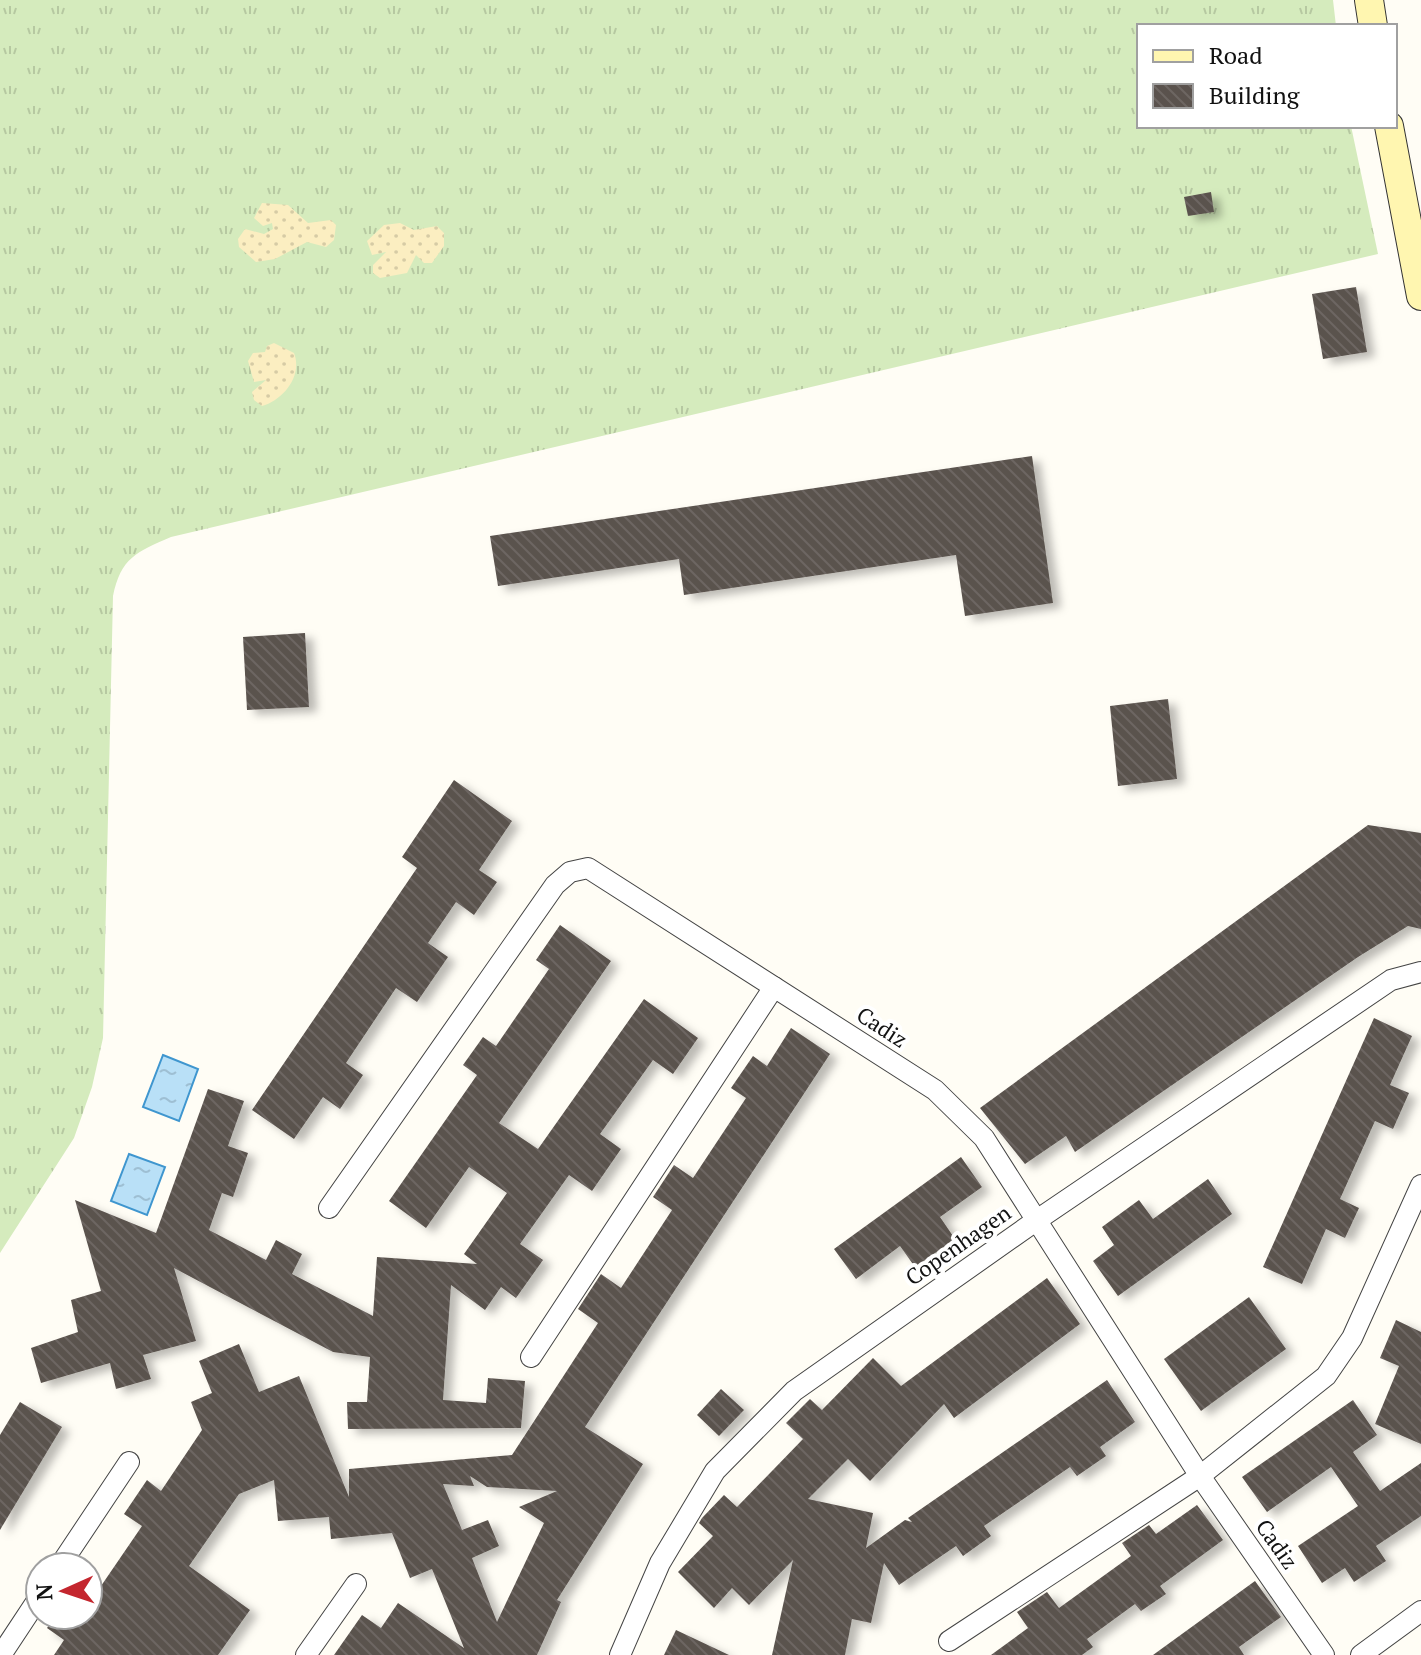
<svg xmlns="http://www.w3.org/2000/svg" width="1421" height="1655" font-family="'PT Serif',serif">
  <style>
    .grass { fill: url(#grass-tufts) }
    .sand { fill: url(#sand-dots) }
    .water { fill: url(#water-ripples); stroke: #3f96cf; stroke-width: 2 }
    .building { fill: url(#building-back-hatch); fill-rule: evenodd; filter: url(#shadow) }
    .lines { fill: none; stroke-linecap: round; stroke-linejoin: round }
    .street-casing { stroke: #444; stroke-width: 22 }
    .secondary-casing { stroke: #333; stroke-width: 30 }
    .street { stroke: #fff; stroke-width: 20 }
    .secondary { stroke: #fff6b0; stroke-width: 28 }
    .labels { text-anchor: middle; stroke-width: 8; stroke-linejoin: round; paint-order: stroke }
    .street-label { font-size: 22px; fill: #111; stroke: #fff }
  </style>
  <defs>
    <pattern id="grass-tufts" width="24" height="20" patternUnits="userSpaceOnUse" patternTransform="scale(2)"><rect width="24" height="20" fill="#d5ebbd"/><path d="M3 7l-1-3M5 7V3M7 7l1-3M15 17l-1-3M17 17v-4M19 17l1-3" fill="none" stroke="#b6c8a1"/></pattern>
    <pattern id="sand-dots" width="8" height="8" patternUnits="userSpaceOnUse" patternTransform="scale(2)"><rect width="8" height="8" fill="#fbeec1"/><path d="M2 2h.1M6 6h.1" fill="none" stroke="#d6cba5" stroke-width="1.8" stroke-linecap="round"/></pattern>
    <pattern id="water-ripples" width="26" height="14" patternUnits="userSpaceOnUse" patternTransform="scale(2)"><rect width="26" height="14" fill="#b9e0f7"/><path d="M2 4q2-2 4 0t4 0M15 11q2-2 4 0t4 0" fill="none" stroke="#9ebfd3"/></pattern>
    <pattern id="building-back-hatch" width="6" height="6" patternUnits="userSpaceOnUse" patternTransform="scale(2)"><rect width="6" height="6" fill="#5a524d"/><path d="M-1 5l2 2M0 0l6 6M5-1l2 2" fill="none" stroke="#6d6662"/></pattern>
    <filter id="shadow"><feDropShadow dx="8" dy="5" stdDeviation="4" flood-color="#0004"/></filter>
  </defs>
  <rect width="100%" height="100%" fill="#fffdf5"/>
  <path class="grass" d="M0,0H1333L1336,26H1139V126H1351L1378,254L171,537C136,552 121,558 113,596L103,1038L92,1087L74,1138L0,1253Z"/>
  <g class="sand">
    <path d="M262,203L288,205L308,223L331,220L336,225L334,240L326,247L307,242L275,259L256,262L239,247L238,239L245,229L264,234L273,229L272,223L263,226L254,218Z"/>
    <path d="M400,223L414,230L437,226L444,233V246L432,263H424L416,255L407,273L380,278L373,273V265L386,252L372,255L367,241L384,225Z"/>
    <path d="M274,343L294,353C303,376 283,400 262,406L254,400L252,392L266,380L254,382L248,361L253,353L265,352L267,346Z"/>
  </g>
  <g class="water">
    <path d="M163,1055L198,1069L179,1121L143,1107Z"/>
    <path d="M129,1154L165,1167L147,1215L111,1201Z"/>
  </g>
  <g class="building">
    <path d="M1211,192L1214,212L1188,216L1184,197Z"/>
    <path d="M1356,287L1367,352L1323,359L1312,294Z"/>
    <path d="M1032,456L1053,603L965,616L956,555L684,595L679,559L498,586L490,536Z"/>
    <path d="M305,633L309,707L247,710L243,637Z"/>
    <path d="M1168,699L1177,779L1118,786L1110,706Z"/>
    <path d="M454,780L512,821L479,870L497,882L474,915L456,902L428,943L448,957L417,1002L396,988L346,1063L363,1075L340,1109L323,1097L294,1139L252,1110L417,868L402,857Z"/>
    <path d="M1368,825L1421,833V929L1408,926L1358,957L1075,1152L1066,1136L1025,1164L980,1108Z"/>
    <path d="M560,925L611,961L499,1123L538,1149L644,999L698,1038L673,1074L653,1060L600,1134L621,1149L592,1191L569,1175L520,1244L543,1260L516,1298L501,1287L485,1310L451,1285L443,1400L486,1403L488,1378L525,1381L521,1428L348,1429L347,1402H367L370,1357L333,1352L174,1268L196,1341L143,1355L151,1379L116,1389L110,1363L41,1383L31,1348L78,1332L71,1300L101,1291L75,1200L156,1233L208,1089L244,1101L228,1146L248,1153L233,1197L222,1193L209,1230L266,1260L276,1240L302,1254L292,1274L373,1316L377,1257L477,1264L464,1254L507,1193L469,1167L426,1228L389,1201L477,1075L463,1065L483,1037L496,1046L549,969L536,960Z"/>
    <path d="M1374,1018L1412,1036L1390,1085L1409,1093L1393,1129L1375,1121L1340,1199L1359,1208L1345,1238L1326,1229L1302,1284L1263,1267Z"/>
    <path d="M791,1028L830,1054L585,1427L643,1464L557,1600L561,1602L537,1655H334L362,1615L381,1628L398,1603L464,1648L432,1569L410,1578L392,1533L331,1539L329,1517L278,1521L274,1480L239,1494L189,1566L250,1610L218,1655H54L64,1640L47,1628L56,1615H88V1605L142,1526L124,1514L147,1480L161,1491L202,1430L191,1402L212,1393L199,1361L239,1344L259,1392L299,1376L349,1497V1469L512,1455L598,1323L578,1309L601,1274L621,1288L672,1210L653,1197L674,1165L693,1178L746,1098L731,1088L753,1056L767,1066ZM470,1476L487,1487L557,1491L519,1507L544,1523L497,1622L472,1558L499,1546L488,1520L462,1530L443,1484L474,1486Z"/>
    <path d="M961,1157L982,1187L940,1217L955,1239L915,1267L900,1246L856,1279L834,1249Z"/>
    <path d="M1208,1179L1232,1214L1118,1296L1093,1261L1114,1245L1102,1227L1139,1200L1153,1219Z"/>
    <path d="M1047,1278L1080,1324L954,1418L944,1404L870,1481L848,1459L808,1499L873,1513L866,1548L905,1520L912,1522L908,1518L1107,1380L1135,1422L1100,1447L1106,1456L1077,1476L1070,1467L984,1526L991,1536L963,1556L956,1546L899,1585L884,1563L871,1623L852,1619L845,1655H772L793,1560L749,1605L732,1588L714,1608L678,1572L713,1536L699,1523L702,1518L724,1495L737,1507L803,1439L786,1423L810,1399L822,1410L873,1358L901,1386Z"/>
    <path d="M1249,1297L1286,1349L1201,1411L1164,1359Z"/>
    <path d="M1396,1320L1421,1332V1444L1375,1424L1399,1366L1380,1358Z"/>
    <path d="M721,1389L744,1410L719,1436L697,1415Z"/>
    <path d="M1353,1400L1377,1435L1353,1452L1380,1491L1421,1463V1516L1376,1546L1386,1561L1354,1582L1345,1568L1322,1583L1298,1546L1358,1506L1331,1467L1267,1512L1242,1477Z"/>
    <path d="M20,1402L62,1427L0,1530V1435Z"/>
    <path d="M1197,1505L1223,1540L1160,1586L1166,1594L1141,1611L1135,1604L1087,1639L1093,1647L1082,1655H991L1028,1628L1017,1612L1047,1592L1059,1608L1131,1556L1122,1543L1149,1525L1156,1534Z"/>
    <path d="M1255,1581L1281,1617L1239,1647L1244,1655H1153Z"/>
    <path d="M676,1630L729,1655H664Z"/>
  </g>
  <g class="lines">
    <defs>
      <g id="street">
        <path d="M329,1208L555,885L570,872L588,868L935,1090L984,1138L1200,1476L1324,1655"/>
        <path d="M531,1357L774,987"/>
        <path d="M59,1567L129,1462"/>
        <path d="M949,1641L1200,1476L1326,1376L1352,1338L1421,1185"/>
        <path d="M1,1655L40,1596"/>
        <path d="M306,1655L356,1584"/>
        <path d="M620,1655L660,1563L715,1471L794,1391L1037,1220L1391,980L1421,972"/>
        <path d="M1361,1655L1421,1611"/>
      </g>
      <g id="secondary">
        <path d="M1369,0L1373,26"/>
        <path d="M1389,126L1421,296"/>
      </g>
    </defs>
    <use href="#street" class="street-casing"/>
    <use href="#secondary" class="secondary-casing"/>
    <use href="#street" class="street"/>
    <use href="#secondary" class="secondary"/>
  </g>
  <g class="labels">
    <g class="street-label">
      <text transform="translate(882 1027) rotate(33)" y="8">Cadiz</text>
      <text transform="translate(958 1245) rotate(-35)" y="8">Copenhagen</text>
      <text transform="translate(1277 1544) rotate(55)" y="8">Cadiz</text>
    </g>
  </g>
  <rect x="1137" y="24" width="260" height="104" fill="#ffffff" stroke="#a0a0a0" stroke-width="2"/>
  <rect x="1153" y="50" width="40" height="12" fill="#fff6b0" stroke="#a0a0a0" stroke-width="2"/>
  <text x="1209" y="64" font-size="24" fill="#111111">Road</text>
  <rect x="1153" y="84" width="40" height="24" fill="url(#building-back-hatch)" stroke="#a0a0a0" stroke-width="2"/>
  <text x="1209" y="104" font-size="24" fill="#111111">Building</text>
  <g transform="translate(64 1591) rotate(267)"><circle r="38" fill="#ffffff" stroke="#a0a0a0" stroke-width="2"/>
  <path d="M0-6L14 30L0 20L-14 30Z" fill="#c4262e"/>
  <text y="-12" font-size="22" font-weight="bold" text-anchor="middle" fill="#111111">N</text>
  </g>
</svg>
